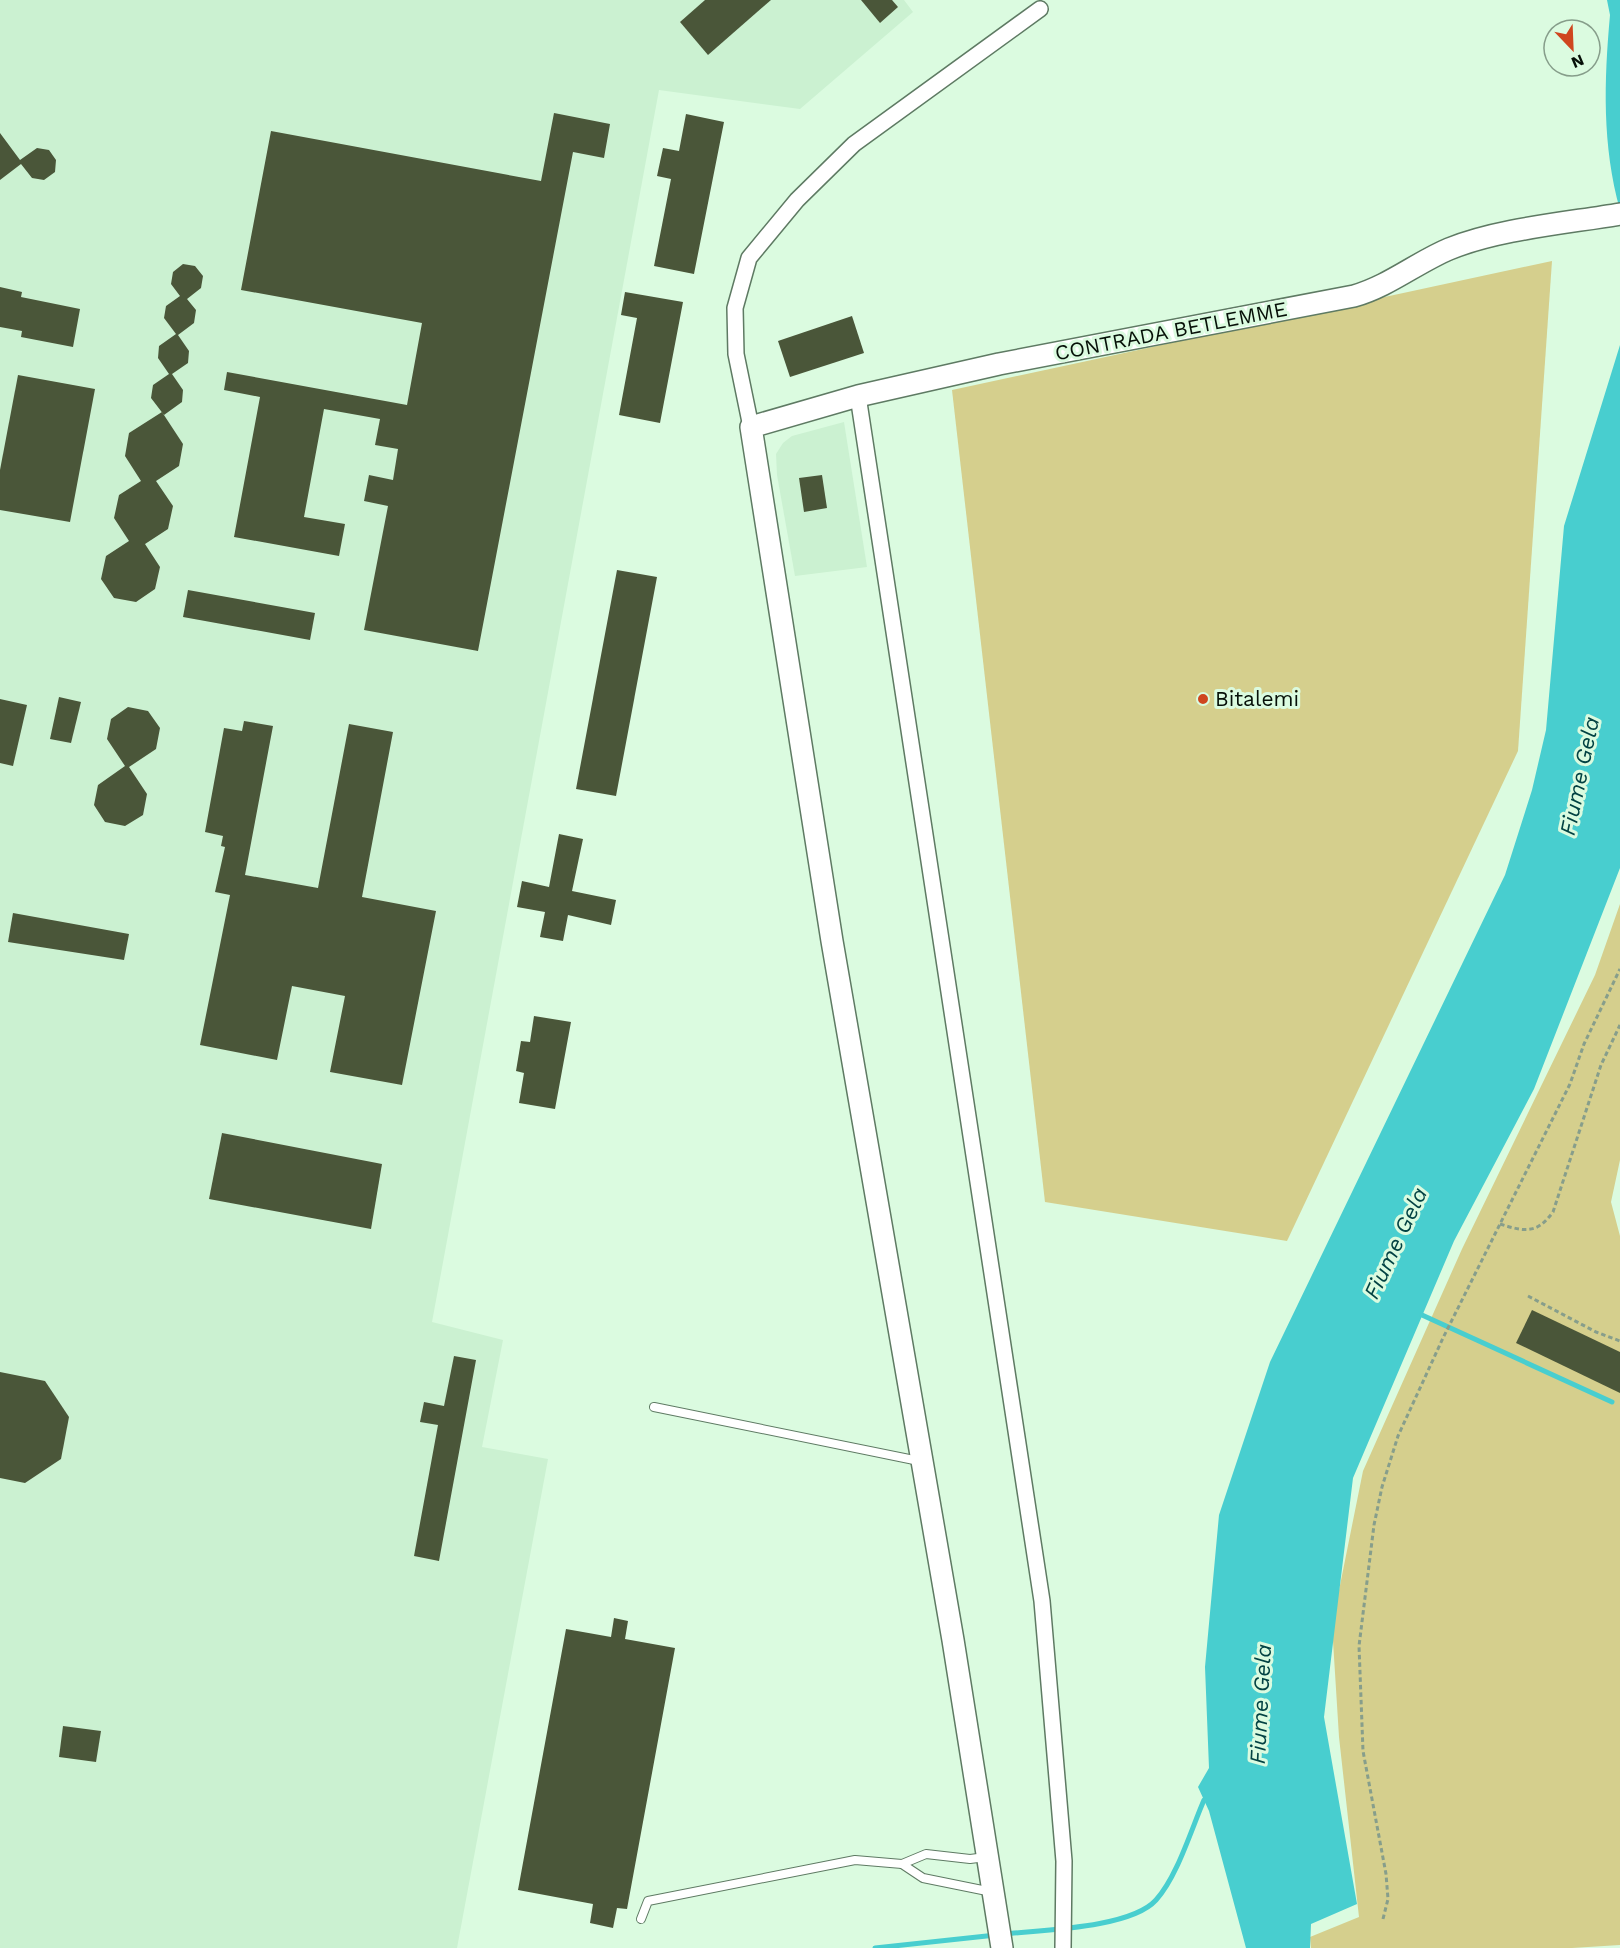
<svg xmlns="http://www.w3.org/2000/svg" width="1620" height="1948" font-family="'Work Sans',sans-serif">
  <style>
    .built { fill: #cbf1d1 }
    .green { fill: #d5cf8d }
    .water { fill: #48cecf }
    .lines { fill: none; stroke-linecap: round; stroke-linejoin: round }
    .stream { stroke: #48cecf; stroke-width: 5 }
    .building { fill: #4a5639 }
    .lane-casing { stroke: #5e7a63; stroke-width: 10 }
    .street-casing { stroke: #5e7a63; stroke-width: 18 }
    .secondary-casing { stroke: #5e7a63; stroke-width: 24 }
    .path { stroke: #879e8b; stroke-width: 3; stroke-dasharray: 4.5 3; stroke-linecap: butt }
    .lane { stroke: #fff; stroke-width: 8 }
    .street { stroke: #fff; stroke-width: 15 }
    .secondary { stroke: #fff; stroke-width: 21 }
    .poi-dot { fill: #cf461f; stroke: #dbfbe0; stroke-width: 2 }
    .labels { text-anchor: middle; stroke-width: 6; stroke-linejoin: round; paint-order: stroke }
    .street-label { font-size: 21px; fill: #061008; stroke: #dbfbe0 }
    .poi-label { font-size: 21px; fill: #061008; stroke: #dbfbe0; text-anchor: start }
    .water-label { font-size: 22px; font-style: italic; fill: #024243; stroke: #dbfbe0 }
  </style>
  <rect width="100%" height="100%" fill="#dbfbe0"/>
  <g class="built">
    <path d="M0,0H904L913,12L800,109L659,90L432,1322L503,1340L482,1447L548,1459L457,1948H0Z"/>
    <path d="M844,422L867,567L795,576L777,475L776,454L783,443L792,436Z"/>
  </g>
  <g class="green">
    <path d="M1552,261L1518,751L1287,1241L1045,1202L952,390Z"/>
    <path d="M1620,904V1160L1611,1202L1620,1236V1945L1572,1948H1311L1310,1937L1359,1917L1339,1737L1332,1625L1363,1471L1462,1249L1595,975Z"/>
  </g>
  <g class="water">
    <path d="M1607,0H1620V210C1602,145 1604,81 1610,15Z"/>
    <path d="M1620,345V868L1534,1089L1454,1241L1353,1478L1324,1717L1357,1904L1311,1924L1310,1948H1246L1209,1811L1198,1787L1209,1768L1205,1667L1219,1515L1270,1362L1505,875L1532,790L1546,730L1564,526Z"/>
  </g>
  <g class="lines">
    <g class="stream">
      <path d="M1422,1315L1612,1402"/>
      <path d="M1005,1934C1042,1930 1131,1928 1156,1900C1177,1877 1191,1830 1204,1800"/>
      <path d="M875,1948L996,1935"/>
    </g>
  </g>
  <g class="building">
    <path d="M705,0H771L708,55L680,22Z"/>
    <path d="M861,0H892L898,7L880,23Z"/>
    <path d="M554,113L610,124L604,158L573,152L478,651L364,630L388,506L364,501L369,475L393,480L398,449L375,445L380,419L324,409L304,517L345,524L339,556L234,537L260,397L224,390L227,372L407,405L422,323L241,290L271,131L541,181Z"/>
    <path d="M686,114L724,122L694,274L654,266L671,179L657,176L663,148L679,151Z"/>
    <path d="M0,133L20,160L37,148L49,150L56,160L55,172L44,180L32,178L21,164L0,180Z"/>
    <path d="M183,264L195,266L203,276L201,288L187,299L196,310L194,323L178,335L189,351L188,363L172,374L183,390L182,402L164,415L151,398L153,385L169,374L158,358L159,346L176,334L164,318L166,306L180,296L171,284L173,272Z"/>
    <path d="M0,287L22,292L21,297L80,309L73,347L21,337L22,331L0,327Z"/>
    <path d="M625,292L683,302L660,423L619,415L637,318L621,315Z"/>
    <path d="M852,316L864,353L790,377L778,341Z"/>
    <path d="M18,375L95,389L70,522L0,510V470Z"/>
    <path d="M162,412L183,444L179,466L156,481L173,506L168,529L145,544L160,567L155,589L136,602L114,598L101,579L106,556L129,541L114,518L119,495L141,481L125,456L129,433Z"/>
    <path d="M822,475L827,508L804,512L799,478Z"/>
    <path d="M617,570L657,577L616,796L576,789Z"/>
    <path d="M188,590L315,613L310,640L183,617Z"/>
    <path d="M59,697L81,702L71,743L50,739Z"/>
    <path d="M0,699L27,705L13,766L0,763Z"/>
    <path d="M128,707L148,711L160,728L156,749L129,767L147,794L143,815L125,826L105,822L94,805L98,785L125,766L107,739L111,719Z"/>
    <path d="M244,721L273,726L245,875L318,888L349,724L393,732L362,897L436,911L402,1085L330,1072L345,996L292,986L277,1060L200,1045L230,895L215,892L225,847L221,846L223,836L205,832L224,728L242,731Z"/>
    <path d="M559,834L583,839L572,891L616,900L611,925L568,915L563,941L540,937L545,912L517,907L522,881L549,887Z"/>
    <path d="M13,913L129,934L124,960L8,942Z"/>
    <path d="M534,1016L571,1022L555,1109L519,1103L524,1073L516,1071L521,1041L530,1042Z"/>
    <path d="M222,1133L382,1164L371,1229L209,1199Z"/>
    <path d="M1532,1310L1620,1352V1393L1516,1343Z"/>
    <path d="M454,1356L476,1360L439,1561L414,1556L438,1425L420,1422L424,1402L444,1406Z"/>
    <path d="M0,1372L45,1381L69,1417L61,1459L25,1483L0,1478Z"/>
    <path d="M614,1618L628,1621L625,1639L675,1648L627,1909L617,1908L613,1928L590,1923L593,1904L518,1890L566,1629L611,1637Z"/>
    <path d="M63,1726L101,1731L96,1762L59,1757Z"/>
  </g>
  <g class="lines">
    <defs>
      <g id="lane">
        <path d="M654,1407L919,1461"/>
        <path d="M986,1857L970,1859L926,1854L902,1864L923,1878L992,1892"/>
        <path d="M641,1919L648,1901L855,1860L902,1864"/>
      </g>
      <g id="street">
        <path d="M858,396L1042,1601L1064,1861L1063,1948"/>
        <path d="M751,427L736,354L735,308L749,258L797,200L854,144L1040,9"/>
      </g>
      <path id="secondary" d="M1002,1948L953,1640L832,941L751,427L858,396L999,364L1354,296C1389,286 1416,263 1449,249C1498,229 1567,223 1620,214"/>
    </defs>
    <use href="#lane" class="lane-casing"/>
    <use href="#street" class="street-casing"/>
    <use href="#secondary" class="secondary-casing"/>
    <g class="path">
      <path d="M1500,1224C1525,1232 1537,1234 1553,1212L1601,1065L1620,1025"/>
      <path d="M1528,1296L1596,1332L1620,1341"/>
      <path d="M1383,1919L1388,1899L1386,1874L1363,1751L1359,1646L1374,1525L1382,1487L1398,1436L1443,1338L1570,1084L1584,1044L1620,969"/>
    </g>
    <use href="#lane" class="lane"/>
    <use href="#street" class="street"/>
    <use href="#secondary" class="secondary"/>
  </g>
  <circle class="poi-dot" cx="1203" cy="699" r="6"/>
  <g class="labels">
    <g class="street-label">
      <text transform="translate(1171 331) rotate(-11)" y="7">CONTRADA BETLEMME</text>
    </g>
    <g class="poi-label">
      <text x="1215" y="706">Bitalemi</text>
    </g>
    <g class="water-label">
      <text transform="translate(1579 776) rotate(-78)" y="8">Fiume Gela</text>
      <text transform="translate(1395 1243) rotate(-65)" y="8">Fiume Gela</text>
      <text transform="translate(1260 1704) rotate(-87)" y="8">Fiume Gela</text>
    </g>
  </g>
  <g transform="translate(1572 48) rotate(157)"><circle r="28" fill="#dbfbe0" stroke="#869d8a" stroke-width="1.5"/>
  <path d="M0-4.5L10 22L0 15L-10 22Z" fill="#cf461f"/>
  <text y="-9" font-size="16" font-weight="bold" text-anchor="middle" fill="#061008">N</text>
  </g>
</svg>
